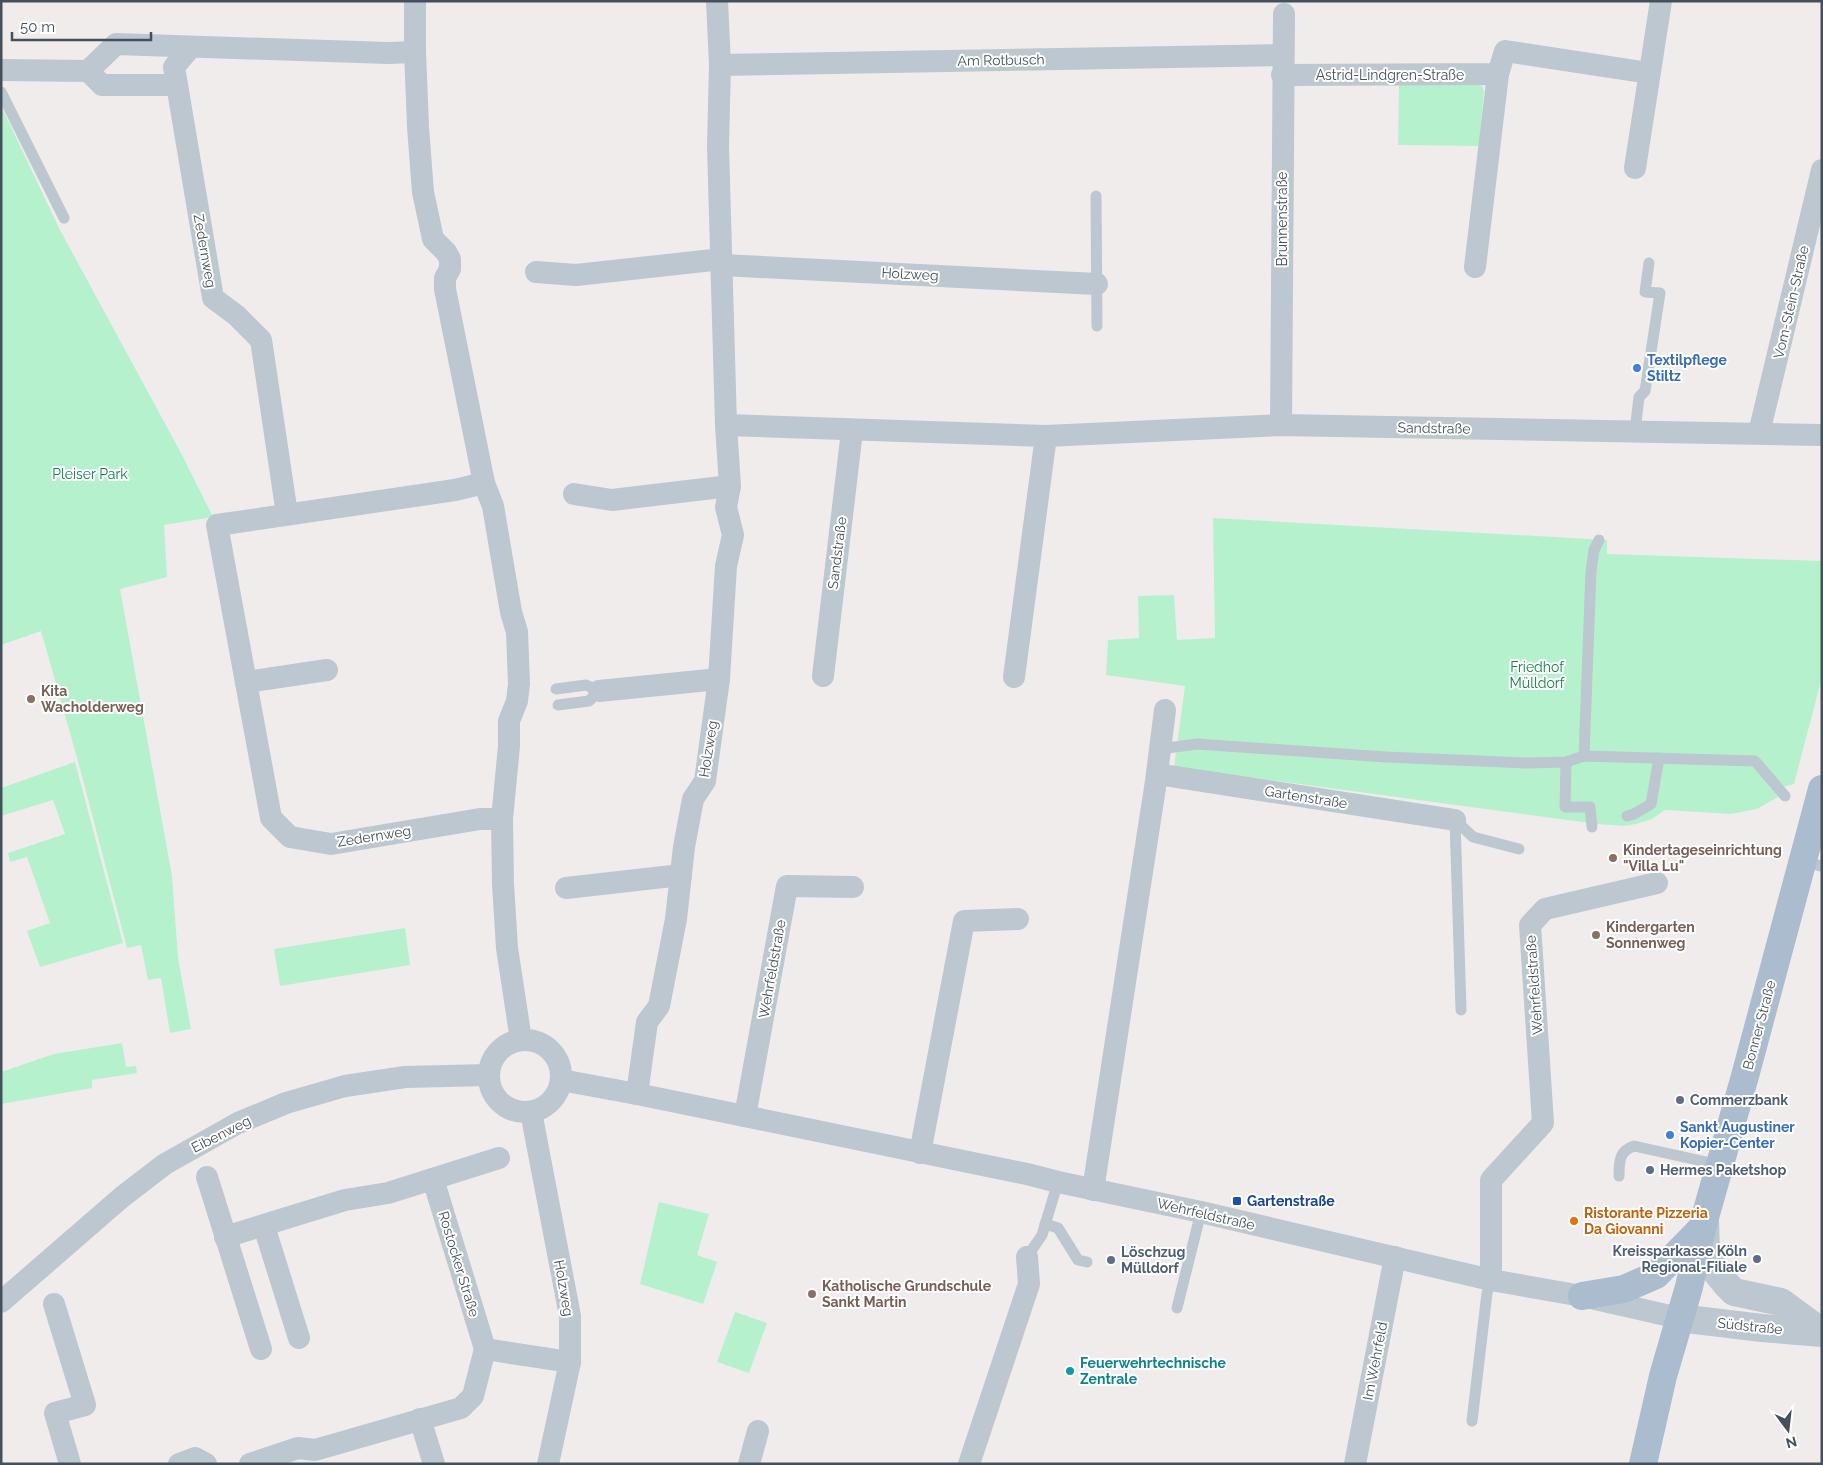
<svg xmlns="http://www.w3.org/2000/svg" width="1823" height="1465" font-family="Raleway,sans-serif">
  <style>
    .green { fill: #b6f1ce }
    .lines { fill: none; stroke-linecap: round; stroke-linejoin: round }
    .service { stroke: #bcc7d0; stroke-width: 11 }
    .minor { stroke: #bcc7d0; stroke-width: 22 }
    .tertiary { stroke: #bcc7d0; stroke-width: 28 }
    .primary { stroke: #aabcce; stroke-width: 28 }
    .shop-dot { fill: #3f7fe0; stroke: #fff; stroke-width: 2 }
    .education-dot { fill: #8d6e63; stroke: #fff; stroke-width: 2 }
    .service-dot { fill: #5c6f8a; stroke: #fff; stroke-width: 2 }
    .transit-dot { fill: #1a4fb4; stroke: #fff; stroke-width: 2 }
    .food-dot { fill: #e8710a; stroke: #fff; stroke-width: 2 }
    .culture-dot { fill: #0f9aa8; stroke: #fff; stroke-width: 2 }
    .labels { text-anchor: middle; stroke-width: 4; stroke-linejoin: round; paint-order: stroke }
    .street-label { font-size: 14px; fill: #44505b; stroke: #fff }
    .shop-label { font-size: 14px; font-weight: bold; fill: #366cbe; stroke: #fff; text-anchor: start }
    .park-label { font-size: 14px; fill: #108149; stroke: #fff }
    .education-label { font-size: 14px; font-weight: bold; fill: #785e54; stroke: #fff; text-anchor: start }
    .service-label { font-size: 14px; font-weight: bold; fill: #4e5e75; stroke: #fff; text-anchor: start }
    .transit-label { font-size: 14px; font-weight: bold; fill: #164399; stroke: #fff; text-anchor: start }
    .food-label { font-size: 14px; font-weight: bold; fill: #c56008; stroke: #fff; text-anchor: start }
    .culture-label { font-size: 14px; font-weight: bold; fill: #0d838f; stroke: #fff; text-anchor: start }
  </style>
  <rect width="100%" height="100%" fill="#f0ecec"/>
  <g class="green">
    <path d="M1478,84L1482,86L1484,91L1479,146L1398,145L1399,85Z"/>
    <path d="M1,106L60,230L181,453L213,517L164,525L167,577L120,589L172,876L178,958L191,1029L170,1033L161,978L148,980L141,945L127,948L78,761L41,631L1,645Z"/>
    <path d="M1213,518L1607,540V554L1822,561V677L1794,784L1779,788L1778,797L1757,809L1731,814L1665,810L1652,819L1636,824L1624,826L1597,824L1174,767L1185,686L1106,675L1108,640L1139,638L1138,596L1174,595L1177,640L1215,638Z"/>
    <path d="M75,762L123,943L40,967L27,931L50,923L27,857L10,862L8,853L65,834L53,800L1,816V788Z"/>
    <path d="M405,928L410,965L280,986L274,949Z"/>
    <path d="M122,1043L126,1067L136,1066L137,1073L92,1080V1088L1,1104V1072L54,1054Z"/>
    <path d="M659,1202L709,1214L697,1255L717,1262L703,1304L640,1284Z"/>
    <path d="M735,1312L767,1323L749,1373L717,1362Z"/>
  </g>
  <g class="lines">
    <g class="service">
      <path d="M1,92L64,218"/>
      <path d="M1096,196L1097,326"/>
      <path d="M1635,431L1639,397L1645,391L1660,293L1645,292L1649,263"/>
      <path d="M556,689L586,685L599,691L589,701L558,705"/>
      <path d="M1160,749L1197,744L1386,757L1527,763L1566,762L1584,756L1755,761L1785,796"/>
      <path d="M1584,756L1591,571L1594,550L1599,540"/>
      <path d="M1566,762L1565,807H1590L1592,827"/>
      <path d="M1627,816L1634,814L1651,804L1659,758"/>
      <path d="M1455,820L1461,1010"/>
      <path d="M1455,820L1473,837L1519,849"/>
      <path d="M1803,862L1822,866"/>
      <path d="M1619,1176C1619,1162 1619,1151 1634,1146L1720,1165"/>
      <path d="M1045,1224L1058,1228L1078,1260L1087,1262"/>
      <path d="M1027,1257L1042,1235L1058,1182"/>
      <path d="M1177,1308L1201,1212"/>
      <path d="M1472,1421L1487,1293L1491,1280"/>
    </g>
    <g class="minor">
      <path d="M415,1V52L418,127L423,192L433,239L446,252L450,259V269L445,278V289L484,483L493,506L511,612L517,632L519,684L517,701L509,721V746L502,819L503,884L507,948L521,1040"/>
      <path d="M191,47L174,67L213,298L236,315L261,340L287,514"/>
      <path d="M720,65L1282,55"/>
      <path d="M1,70L88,71L102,85H177"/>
      <path d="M88,71L116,44L388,53L415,52"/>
      <path d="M1282,75L1498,74L1505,51L1649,73"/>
      <path d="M1635,168L1661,1"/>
      <path d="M722,265L1097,284"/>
      <path d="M1475,267L1498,74"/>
      <path d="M536,272L576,275L722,259"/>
      <path d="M726,425L1046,436L1281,425L1822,435"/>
      <path d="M1281,425L1284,14"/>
      <path d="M1759,433L1822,170"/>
      <path d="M484,483L455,490L217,525L271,818L290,837L331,844L480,819H502"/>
      <path d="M574,494L612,500L730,486"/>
      <path d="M823,676L852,431"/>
      <path d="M1014,677L1046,436"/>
      <path d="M246,682L327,670"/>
      <path d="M599,691L719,679"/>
      <path d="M1157,774L1455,820"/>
      <path d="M566,888L681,875"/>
      <circle cx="525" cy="1076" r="36"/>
      <path d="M561,1080L637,1094L1027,1174L1058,1182L1201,1212L1491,1280L1582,1296L1679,1318"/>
      <path d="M637,1094L647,1022L659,1006L676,919L684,847L693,799L705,781L719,679L726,566L733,535L726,507L730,486L726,425L718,146L720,65L717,1"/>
      <path d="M531,1112L570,1316V1362L548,1464"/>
      <path d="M745,1116L787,886L853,887"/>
      <path d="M920,1153L964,921L1018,919"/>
      <path d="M207,1177L261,1349"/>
      <path d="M433,1179L485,1349"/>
      <path d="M1093,1190L1156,781L1165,710"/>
      <path d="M264,1226L299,1338"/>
      <path d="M225,1237L345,1200L388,1193L499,1158"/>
      <path d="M1491,1280V1180L1543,1123L1530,925L1545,909L1657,883"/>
      <path d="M1,1302L122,1197L165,1164L238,1123L286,1103L345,1086L405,1077L489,1075"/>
      <path d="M54,1304L85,1405L55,1413L70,1464"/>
      <path d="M420,1419L434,1464"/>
      <path d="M179,1464L195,1458L206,1464"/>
      <path d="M250,1464L298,1448L315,1450L461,1408L473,1396L485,1349L570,1362"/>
      <path d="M749,1464L758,1431"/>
      <path d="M969,1464L1029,1284L1027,1257"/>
      <path d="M1355,1464L1395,1257"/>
    </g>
    <g class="tertiary">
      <path d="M1705,1221L1706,1250L1713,1268L1726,1284L1734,1292L1781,1302L1822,1332"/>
      <path d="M1679,1318L1762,1328L1822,1333"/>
    </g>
    <g class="primary">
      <path d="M1582,1296L1624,1289L1656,1275L1702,1228"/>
      <path d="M1643,1464L1663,1376L1689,1287L1702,1228L1745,1076L1822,789"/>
    </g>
  </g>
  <g class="shop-dot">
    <circle cx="1637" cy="368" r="5"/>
    <circle cx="1670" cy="1135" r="5"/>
  </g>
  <g class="education-dot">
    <circle cx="31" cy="699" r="5"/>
    <circle cx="1613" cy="858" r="5"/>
    <circle cx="1596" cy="935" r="5"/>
    <circle cx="812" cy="1294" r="5"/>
  </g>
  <g class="service-dot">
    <circle cx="1680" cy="1100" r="5"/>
    <circle cx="1650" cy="1170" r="5"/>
    <circle cx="1757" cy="1259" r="5"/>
    <circle cx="1111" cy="1260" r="5"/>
  </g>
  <rect class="transit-dot" x="1232" y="1196" width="10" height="10" rx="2.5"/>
  <circle class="food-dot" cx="1574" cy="1221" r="5"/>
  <circle class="culture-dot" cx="1070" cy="1371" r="5"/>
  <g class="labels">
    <g class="street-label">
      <text transform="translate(1001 60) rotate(-1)" y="5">Am Rotbusch</text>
      <text x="1390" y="80">Astrid-Lindgren-Straße</text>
      <text transform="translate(1282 219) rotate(-90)" y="5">Brunnenstraße</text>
      <text transform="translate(205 251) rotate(80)" y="5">Zedernweg</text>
      <text transform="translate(910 274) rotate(3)" y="5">Holzweg</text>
      <text transform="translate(1791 302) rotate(-77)" y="5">Vom-Stein-Straße</text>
      <text transform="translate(1434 428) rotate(1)" y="5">Sandstraße</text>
      <text transform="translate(837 553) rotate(-83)" y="5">Sandstraße</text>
      <text transform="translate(708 749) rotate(-81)" y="5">Holzweg</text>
      <text transform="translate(1306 797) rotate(9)" y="5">Gartenstraße</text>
      <text transform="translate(374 836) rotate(-9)" y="5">Zedernweg</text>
      <text transform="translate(772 969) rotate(-80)" y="5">Wehrfeldstraße</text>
      <text transform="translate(1534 985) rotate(-94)" y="5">Wehrfeldstraße</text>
      <text transform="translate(1759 1025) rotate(-75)" y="5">Bonner Straße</text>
      <text transform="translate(221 1134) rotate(-27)" y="5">Eibenweg</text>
      <text transform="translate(1206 1214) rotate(13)" y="5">Wehrfeldstraße</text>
      <text transform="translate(459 1264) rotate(73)" y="5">Rostocker Straße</text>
      <text transform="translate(564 1288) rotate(80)" y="5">Holzweg</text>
      <text transform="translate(1750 1326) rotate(6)" y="5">Südstraße</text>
      <text transform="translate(1375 1361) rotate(-79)" y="5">Im Wehrfeld</text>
    </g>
    <g class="shop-label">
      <text x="1647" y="365">Textilpflege<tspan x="1647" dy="16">Stiltz</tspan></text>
      <text x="1680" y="1132">Sankt Augustiner<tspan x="1680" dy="16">Kopier-Center</tspan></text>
    </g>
    <g class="park-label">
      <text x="90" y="479">Pleiser Park</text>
      <text x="1537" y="672">Friedhof<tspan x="1537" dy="16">Mülldorf</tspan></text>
    </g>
    <g class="education-label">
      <text x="41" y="696">Kita<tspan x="41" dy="16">Wacholderweg</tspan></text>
      <text x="1623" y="855">Kindertageseinrichtung<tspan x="1623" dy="16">"Villa Lu"</tspan></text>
      <text x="1606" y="932">Kindergarten<tspan x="1606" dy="16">Sonnenweg</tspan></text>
      <text x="822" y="1291">Katholische Grundschule<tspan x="822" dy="16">Sankt Martin</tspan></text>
    </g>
    <g class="service-label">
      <text x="1690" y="1105">Commerzbank</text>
      <text x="1660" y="1175">Hermes Paketshop</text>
      <text x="1747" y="1256" text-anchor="end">Kreissparkasse Köln<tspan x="1747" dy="16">Regional-Filiale</tspan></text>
      <text x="1121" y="1257">Löschzug<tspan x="1121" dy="16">Mülldorf</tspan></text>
    </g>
    <g class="transit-label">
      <text x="1247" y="1206">Gartenstraße</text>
    </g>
    <g class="food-label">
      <text x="1584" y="1218">Ristorante Pizzeria<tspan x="1584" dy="16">Da Giovanni</tspan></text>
    </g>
    <g class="culture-label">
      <text x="1080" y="1368">Feuerwehrtechnische<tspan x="1080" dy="16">Zentrale</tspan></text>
    </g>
  </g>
  <rect width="1823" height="1465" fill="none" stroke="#44505b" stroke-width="5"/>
  <g transform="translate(1788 1430) rotate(165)" stroke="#ffffff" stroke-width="4" paint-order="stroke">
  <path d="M0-4L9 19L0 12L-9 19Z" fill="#44505b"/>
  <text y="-8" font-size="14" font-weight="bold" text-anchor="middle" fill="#44505b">N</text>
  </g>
  <path d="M12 32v8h139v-8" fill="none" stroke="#44505b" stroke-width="2.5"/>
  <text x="20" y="32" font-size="15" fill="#44505b" stroke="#ffffff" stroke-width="4" paint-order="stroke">50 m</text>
</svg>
